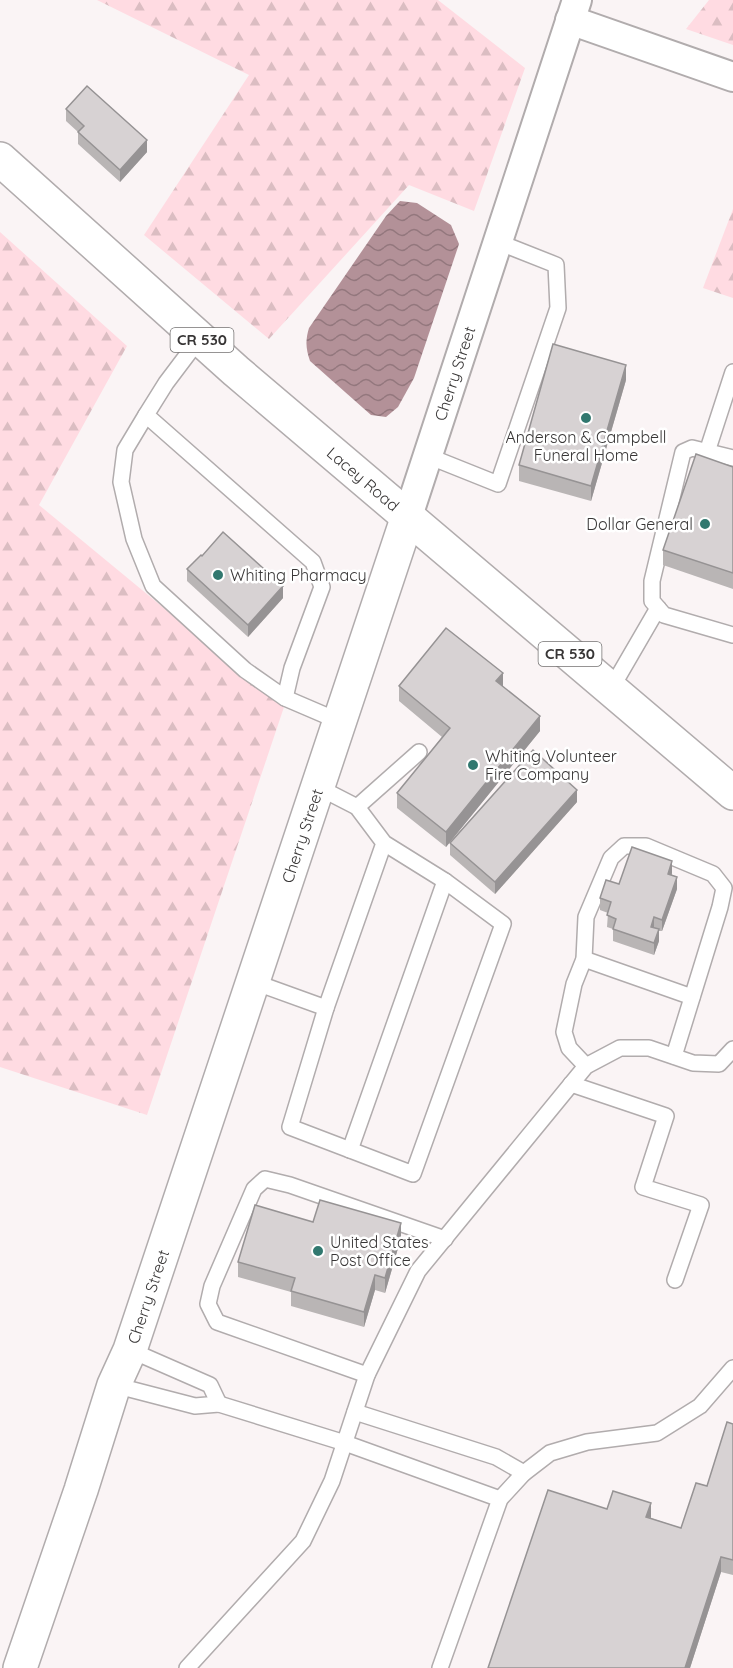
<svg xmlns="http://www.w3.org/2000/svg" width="733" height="1668" font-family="Quicksand,sans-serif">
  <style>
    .forest { fill: url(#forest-firs) }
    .water { fill: url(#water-waves) }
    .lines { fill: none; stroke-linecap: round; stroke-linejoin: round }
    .service-casing { stroke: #b1acad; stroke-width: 18 }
    .minor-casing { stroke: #b1acad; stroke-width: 32 }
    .tertiary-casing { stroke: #b1acad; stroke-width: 36 }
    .primary-casing { stroke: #b1acad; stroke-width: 36 }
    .service { stroke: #fff; stroke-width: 15 }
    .minor { stroke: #fff; stroke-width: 28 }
    .tertiary { stroke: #fff; stroke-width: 33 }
    .primary { stroke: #fff; stroke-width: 33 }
    .wall { fill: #b9b5b5 }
    .shaded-wall { fill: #969394 }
    .building { fill: #d7d2d3; stroke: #969394; stroke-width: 1.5 }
    .poi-dot { fill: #31786f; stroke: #fff; stroke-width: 2 }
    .labels { text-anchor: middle; stroke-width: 5; stroke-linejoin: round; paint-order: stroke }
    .shield { fill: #fff; stroke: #747272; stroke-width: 1.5 }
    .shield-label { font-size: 15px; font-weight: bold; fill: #383636 }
    .street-label { font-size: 16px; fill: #383636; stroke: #fff }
    .poi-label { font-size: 16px; fill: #383636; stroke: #fff; text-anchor: start }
  </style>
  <defs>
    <pattern id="forest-firs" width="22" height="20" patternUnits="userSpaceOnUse" patternTransform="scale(1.5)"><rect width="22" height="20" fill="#ffdbe2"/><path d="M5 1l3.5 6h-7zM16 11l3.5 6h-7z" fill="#dbbdc2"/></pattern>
    <pattern id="water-waves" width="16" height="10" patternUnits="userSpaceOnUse" patternTransform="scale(1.5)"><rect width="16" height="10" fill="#b39198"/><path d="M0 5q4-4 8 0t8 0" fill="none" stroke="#93777d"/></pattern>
  </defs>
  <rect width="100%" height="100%" fill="#faf4f5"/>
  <g class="forest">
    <path d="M97,0H438L525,68L474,211L409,185L269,339L144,235L249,75Z"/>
    <path d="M709,0H733V45L686,29Z"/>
    <path d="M733,209V298L703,288Z"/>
    <path d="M0,232L127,346L39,505L284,707L147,1115L0,1067Z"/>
  </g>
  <path class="water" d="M400,201L417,203L451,225L459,244L414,378L398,407L386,417L371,415L310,361C306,349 305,341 309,328L386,216Z"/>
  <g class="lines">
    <defs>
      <g id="service">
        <path d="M200,338L166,383L146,415L313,562L322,587L292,668L285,698"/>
        <path d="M146,415L125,450L121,482L134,539L153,586L245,670L285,698L341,722"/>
        <path d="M707,452L733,372"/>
        <path d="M428,456L498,484L558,308L556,265L498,242"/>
        <path d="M733,458L692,448L683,452L652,581V601L664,615L733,635"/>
        <path d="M611,689L658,608"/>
        <path d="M318,787L357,807L384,843L445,881L503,924L413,1174L290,1127L326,1008L384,843"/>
        <path d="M357,807L419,752"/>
        <path d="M584,959L692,997"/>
        <path d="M254,982L326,1008"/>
        <path d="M586,1066L569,1048L564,1032L574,984L584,959L586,917L611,858L624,846H646L713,874L724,888L720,907L674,1056"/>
        <path d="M571,1084L666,1116L643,1187L701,1205L675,1280"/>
        <path d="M350,1150L445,881"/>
        <path d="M367,1375L217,1322L208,1304L212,1286L254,1189L265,1179L290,1185L445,1239"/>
        <path d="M114,1385L195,1406L219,1404L210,1385L130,1350"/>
        <path d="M219,1404L345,1443L500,1499"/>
        <path d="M355,1412L496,1457L524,1473"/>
        <path d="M187,1668L303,1541L332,1481L367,1375L418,1271L586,1066L620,1048H649L693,1063L719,1064L733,1049"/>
        <path d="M440,1668L500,1499L524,1473L550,1453L587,1442L657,1433L700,1406L733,1368"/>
      </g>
      <g id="minor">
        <path d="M570,20L733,77"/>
        <path id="s1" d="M408,516L577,0"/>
      </g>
      <g id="tertiary">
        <path id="s2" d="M20,1668L81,1490L114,1385L130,1350C224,1072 316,794 408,516"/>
      </g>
      <g id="primary">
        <path id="s3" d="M0,159L236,371L733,793"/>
      </g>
    </defs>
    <use href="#service" class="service-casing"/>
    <use href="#minor" class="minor-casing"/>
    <use href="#tertiary" class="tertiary-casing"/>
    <use href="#primary" class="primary-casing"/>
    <use href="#service" class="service"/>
    <use href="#minor" class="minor"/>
    <use href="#tertiary" class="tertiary"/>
    <use href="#primary" class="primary"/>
  </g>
  <g class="wall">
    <path d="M66,109L147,152L120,182L78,144V132L66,121Z"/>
    <path d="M626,380L591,501L519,481V465Z"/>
    <path d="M733,467V589L663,565V550Z"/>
    <path d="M202,556L283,598L248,637L187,581V569Z"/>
    <path d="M399,686L503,687L540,731L446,847L397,808V793L442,737L399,701Z"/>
    <path d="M577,802L495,894L450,855V843Z"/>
    <path d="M672,873V875L677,889L662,931H659V941L654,955L613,941V929L607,927L608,913L600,910V898L619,884Z"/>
    <path d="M313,1222L401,1238L385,1293L375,1290L364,1327L291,1306V1292L238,1277V1262Z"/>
    <path d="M733,1424V1575L721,1572L690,1668H488L607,1509L651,1518L681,1528L707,1486Z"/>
  </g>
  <g class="shaded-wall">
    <path d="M147,140V152L120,182V170Z"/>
    <path d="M626,365V380L591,501V486Z"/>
    <path d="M283,586V598L248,637V625Z"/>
    <path d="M503,673V688L496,681Z"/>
    <path d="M540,716V731L446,847V832Z"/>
    <path d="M577,790V802L495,894V882Z"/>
    <path d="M672,861V873L668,886V874Z"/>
    <path d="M677,877V889L662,931V920Z"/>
    <path d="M654,917V929L651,927Z"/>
    <path d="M659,929V941L654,955V943Z"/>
    <path d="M401,1223V1238L385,1293V1278Z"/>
    <path d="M375,1275V1290L364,1327V1312Z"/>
    <path d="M651,1503V1518L646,1517Z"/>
    <path d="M721,1557V1572L690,1668H685Z"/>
  </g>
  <g class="building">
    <path d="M87,86L147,140L120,170L78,132L84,126L66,109Z"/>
    <path d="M553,344L626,365L591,486L519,465Z"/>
    <path d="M696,454L733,467V573L663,550Z"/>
    <path d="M223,532L283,586L248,625L187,569L201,555L202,556Z"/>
    <path d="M446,628L503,673L496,681L540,716L446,832L397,793L450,728L399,686Z"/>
    <path d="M533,750L577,790L495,882L450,843Z"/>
    <path d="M632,847L672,861L668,874L677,877L662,920L654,917L651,927L659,929L654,943L613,929L616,919L607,915L611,902L600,898L606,880L619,884Z"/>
    <path d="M320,1200L401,1223L385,1278L375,1275L364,1312L291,1291L295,1278L238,1262L255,1205L313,1222Z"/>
    <path d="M727,1422L733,1424V1560L721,1557L685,1668H488L548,1490L607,1509L613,1491L651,1503L646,1517L681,1528L696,1483L707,1486Z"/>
  </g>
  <g class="poi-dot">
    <circle cx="586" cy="418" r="6"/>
    <circle cx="705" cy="524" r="6"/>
    <circle cx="218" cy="575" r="6"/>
    <circle cx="473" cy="765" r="6"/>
    <circle cx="318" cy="1251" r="6"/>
  </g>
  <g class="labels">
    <g class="shield">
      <rect x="170.5" y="328" width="63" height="24" rx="4.5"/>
      <rect x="538.5" y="642" width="63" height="24" rx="4.5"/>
    </g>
    <g class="shield-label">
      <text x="202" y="345">CR 530</text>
      <text x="570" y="659">CR 530</text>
    </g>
    <g class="street-label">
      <text dy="6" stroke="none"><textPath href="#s1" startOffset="150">Cherry Street</textPath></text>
      <text dy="6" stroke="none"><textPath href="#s3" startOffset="484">Lacey Road</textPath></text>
      <text dy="6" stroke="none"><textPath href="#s2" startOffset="879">Cherry Street</textPath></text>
      <text dy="6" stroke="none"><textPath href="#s2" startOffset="393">Cherry Street</textPath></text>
    </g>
    <g class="poi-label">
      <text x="586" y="443" text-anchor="middle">Anderson &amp; Campbell<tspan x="586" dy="18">Funeral Home</tspan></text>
      <text x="693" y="530" text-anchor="end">Dollar General</text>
      <text x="230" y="581">Whiting Pharmacy</text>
      <text x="485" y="762">Whiting Volunteer<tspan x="485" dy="18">Fire Company</tspan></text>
      <text x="330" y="1248">United States<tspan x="330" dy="18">Post Office</tspan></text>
    </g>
  </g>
</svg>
